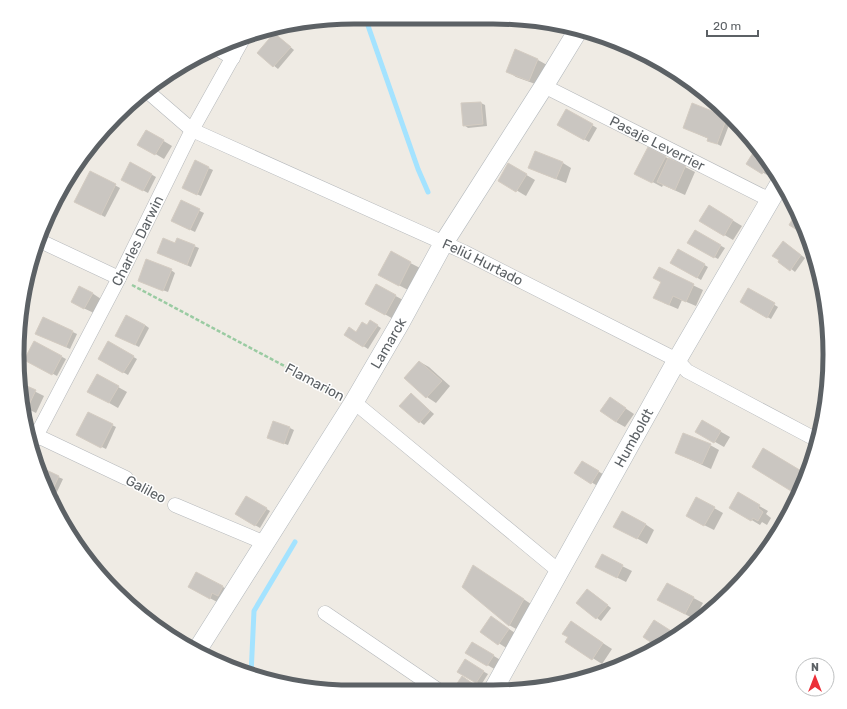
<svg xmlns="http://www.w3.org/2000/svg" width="847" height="709" font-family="Rubik,sans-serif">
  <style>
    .shadow { fill: #0003 }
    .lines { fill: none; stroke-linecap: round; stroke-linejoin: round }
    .stream { stroke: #a4e3ff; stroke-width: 5 }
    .building { fill: #cac6c1; stroke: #d4ccc2 }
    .minor-casing { stroke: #b5b8bb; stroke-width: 15 }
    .secondary-casing { stroke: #b3b8bc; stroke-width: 20 }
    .path { stroke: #9acba2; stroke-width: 2.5; stroke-dasharray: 4 2; stroke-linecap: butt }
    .minor { stroke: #fff; stroke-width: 14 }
    .secondary { stroke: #fff; stroke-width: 19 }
    .labels { text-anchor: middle; stroke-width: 3; stroke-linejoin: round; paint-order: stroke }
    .street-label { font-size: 14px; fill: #5c6165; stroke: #fff }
    .rim { fill: none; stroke: #5c6165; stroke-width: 5 }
  </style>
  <rect width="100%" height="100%" fill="#efebe4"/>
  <g class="shadow">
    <path d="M275,34L294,50L278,69L258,53Z"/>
    <path d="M538,60L547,65L538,85L516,77L507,71Z"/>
    <path d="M481,103L485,105L487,126L468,128L464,125Z"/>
    <path d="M693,105L731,120L721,146L709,140V139L684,128Z"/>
    <path d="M567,110L597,128L589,142L558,124Z"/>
    <path d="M147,131L172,146L164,159L139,144Z"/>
    <path d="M648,148L695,172L685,195L663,185L662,187L645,178Z"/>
    <path d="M757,149L770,170L767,175L748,164Z"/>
    <path d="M195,162L213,170L201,196L187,190Z"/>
    <path d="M131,163L156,177L148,193L122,179Z"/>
    <path d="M563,163L571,168L566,183L538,172L529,167Z"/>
    <path d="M508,164L535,180L526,196L499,180Z"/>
    <path d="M91,172L120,188L105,217L80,204Z"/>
    <path d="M181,202L204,213L195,232L176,223Z"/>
    <path d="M709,206L742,226L733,240L701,221Z"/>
    <path d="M797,214L804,226L807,234L791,225Z"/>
    <path d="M695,232L725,248L718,259L689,243Z"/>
    <path d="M177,239L199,248L191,267L158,253L176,244Z"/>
    <path d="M787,245L805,258L795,272L780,260Z"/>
    <path d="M679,250L708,267L701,280L672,263Z"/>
    <path d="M391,253L420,268L408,290L389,280Z"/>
    <path d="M659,269L703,290L696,306L682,300L678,309L664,303L662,282Z"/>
    <path d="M171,270L175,273L168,292L143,283Z"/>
    <path d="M377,286L405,301L395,320L367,304Z"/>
    <path d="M748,289L778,307L771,319L741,302Z"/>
    <path d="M92,293L101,299L94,313L81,307Z"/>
    <path d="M44,318L77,334L70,349L41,336Z"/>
    <path d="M370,321L381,328L368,349L345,334L356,333L367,326Z"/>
    <path d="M145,325L149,328L139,347L121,338Z"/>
    <path d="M34,342L66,359L57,376L25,359Z"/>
    <path d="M108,342L137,359L128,375L99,358Z"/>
    <path d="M420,362L429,367L450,386L436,403L427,397L405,378Z"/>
    <path d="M97,375L127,392L118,408L97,396Z"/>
    <path d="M20,384L44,396L36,413L24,407L23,410L20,399Z"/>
    <path d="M415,397L434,414L424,425L400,406Z"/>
    <path d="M619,404L634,414L625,427L616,422Z"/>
    <path d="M702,421L730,437L724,447L696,431Z"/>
    <path d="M112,425L116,427L106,449L81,437Z"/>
    <path d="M290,428L294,430L288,445L272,439Z"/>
    <path d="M710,445L719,450L711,469L676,453Z"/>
    <path d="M764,449L807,475L804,484L799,494L753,466Z"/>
    <path d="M582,462L608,477L601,488L576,473Z"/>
    <path d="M40,469L63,479L56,494L59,496L56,502L52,500L43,483L39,471Z"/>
    <path d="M739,494L768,511L766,514L771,518L767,525L762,522L760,525L730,507Z"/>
    <path d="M247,497L270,511L260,528L236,514Z"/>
    <path d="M714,508L723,513L714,530L696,521Z"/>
    <path d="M645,524L654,530L647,544L624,531Z"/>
    <path d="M602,556L632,571L626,582L606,572Z"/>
    <path d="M197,573L223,587L232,592L219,603L189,587Z"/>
    <path d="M486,574L537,608L523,633L509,625Z"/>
    <path d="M667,584L703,603L694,619L668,605Z"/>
    <path d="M591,592L611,608L601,621L577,603Z"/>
    <path d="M491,617L518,635L508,649L481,632Z"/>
    <path d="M580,628L612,649L602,664L566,641Z"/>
    <path d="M473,643L502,661L496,670L467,653Z"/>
    <path d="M465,661L488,674L481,685L459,671Z"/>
    <path d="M466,680L479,689L477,692H461Z"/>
  </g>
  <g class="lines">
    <g class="stream">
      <path d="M365,17L418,169L428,192"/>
      <path d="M251,675L254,611L295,542"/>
    </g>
  </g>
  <g class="building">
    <path d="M274,33L291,47L273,67L257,53Z"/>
    <path d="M515,49L538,59L529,81L506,72Z"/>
    <path d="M481,102L483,124L463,126L461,103Z"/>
    <path d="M692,103L727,117L717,144L707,141L708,138L683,128Z"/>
    <path d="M566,109L593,124L584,140L557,125Z"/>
    <path d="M146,130L164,140L155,155L137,145Z"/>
    <path d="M648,147L666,156L652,183L634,174Z"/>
    <path d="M756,148L767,165L762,174L746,164Z"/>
    <path d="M535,151L563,162L556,179L528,168Z"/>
    <path d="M668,158L686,165L675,190L657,182Z"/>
    <path d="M195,160L209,167L197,195L182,188Z"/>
    <path d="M130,162L152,174L143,191L121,180Z"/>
    <path d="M508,163L527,174L516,192L498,181Z"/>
    <path d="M90,171L116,184L101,215L74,202Z"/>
    <path d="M181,200L200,209L190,230L171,221Z"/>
    <path d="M709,205L733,220L724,236L699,221Z"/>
    <path d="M796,213L804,226L807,236L789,225Z"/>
    <path d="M695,230L721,245L714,258L687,243Z"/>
    <path d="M163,238L175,243L177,238L195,245L187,265L157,253Z"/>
    <path d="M783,241L801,255L790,271L778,262L779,260L772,256Z"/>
    <path d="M678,249L705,264L697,278L670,263Z"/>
    <path d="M391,251L411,262L399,286L378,275Z"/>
    <path d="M146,259L172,269L163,291L138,281Z"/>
    <path d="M659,267L694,284L686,302L673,296L669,305L653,298L661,282L653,278Z"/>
    <path d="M376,284L396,295L385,315L365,304Z"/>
    <path d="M79,286L93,293L84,309L71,302Z"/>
    <path d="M748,288L775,303L767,318L740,302Z"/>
    <path d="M126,315L145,325L135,345L115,336Z"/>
    <path d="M43,317L73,331L66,347L35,334Z"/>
    <path d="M370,320L378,325L363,347L344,335L349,327L356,332L362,322L367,325Z"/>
    <path d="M34,341L62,356L52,375L24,360Z"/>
    <path d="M108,341L134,356L123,373L98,359Z"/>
    <path d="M419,361L442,381L426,398L404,378Z"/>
    <path d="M97,374L119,386L109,403L87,392Z"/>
    <path d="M20,383L36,390L27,409L22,406L20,399Z"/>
    <path d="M411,393L430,411L419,423L399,406Z"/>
    <path d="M610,397L626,408L616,422L600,411Z"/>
    <path d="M88,412L113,424L101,448L76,435Z"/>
    <path d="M702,420L721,431L714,443L695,432Z"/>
    <path d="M273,421L290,427L284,444L267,438Z"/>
    <path d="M683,433L711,444L702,464L675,453Z"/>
    <path d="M763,448L803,472L791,491L752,467Z"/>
    <path d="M582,461L599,471L591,484L574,473Z"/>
    <path d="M40,467L59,476L52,491L55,492L52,500L43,483L39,469Z"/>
    <path d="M738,492L760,505L758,508L763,512L758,521L753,518L751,521L729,508Z"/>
    <path d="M246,496L267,508L255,526L235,514Z"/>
    <path d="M696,497L715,507L704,526L686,516Z"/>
    <path d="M622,511L646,524L637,539L613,527Z"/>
    <path d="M602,554L623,565L617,578L595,567Z"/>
    <path d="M473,565L524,599L509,626L462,587Z"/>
    <path d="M196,572L223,586L218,596L212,593L210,599L188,587Z"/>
    <path d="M667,583L694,597L685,614L657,600Z"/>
    <path d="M587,589L608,605L596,619L576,603Z"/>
    <path d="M491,616L509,629L498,645L480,632Z"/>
    <path d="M654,620L679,636L658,647L643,637Z"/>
    <path d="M571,621L603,643L592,660L565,642L568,637L562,634Z"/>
    <path d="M472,642L494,655L487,666L465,653Z"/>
    <path d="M465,659L484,671L476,683L457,672Z"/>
    <path d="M462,676L476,686L472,692H459L454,688Z"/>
  </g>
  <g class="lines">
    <defs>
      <g id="minor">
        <path d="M216,48L233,58"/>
        <path id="s1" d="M544,86L770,200"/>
        <path id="s2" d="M147,91L192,130L464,252L677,360L687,371L817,440"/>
        <path d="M38,240L119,278"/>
        <path d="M354,402L560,572"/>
        <path d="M29,432L126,478"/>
        <path id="s3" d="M32,444L119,278L192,130L244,37"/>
        <path d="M175,505L265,543"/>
        <path d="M325,613L441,692"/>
      </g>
      <g id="secondary">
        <path id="s4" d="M196,652L354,402L400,323L443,244L544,86L577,32"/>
        <path id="s5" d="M492,692L677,360L779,185"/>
      </g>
    </defs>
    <use href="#minor" class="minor-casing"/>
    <use href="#secondary" class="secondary-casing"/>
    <g class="path">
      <path d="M132,285L339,395"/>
      <path d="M138,485L162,498"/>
    </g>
    <use href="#minor" class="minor"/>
    <use href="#secondary" class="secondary"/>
  </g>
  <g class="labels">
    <g class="street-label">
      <text dy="5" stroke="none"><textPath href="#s1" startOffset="127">Pasaje Leverrier</textPath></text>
      <text dy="5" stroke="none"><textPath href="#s3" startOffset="229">Charles Darwin</textPath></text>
      <text dy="5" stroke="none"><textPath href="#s2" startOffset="379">Feliú Hurtado</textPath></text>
      <text dy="5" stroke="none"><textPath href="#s4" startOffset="364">Lamarck</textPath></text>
      <text transform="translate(315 382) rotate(28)" y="5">Flamarion</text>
      <text dy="5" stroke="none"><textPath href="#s5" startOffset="291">Humboldt</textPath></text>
      <text transform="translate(146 489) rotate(28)" y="5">Galileo</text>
    </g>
  </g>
  <path d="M0 0H847V709H0ZM354 24H493A330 330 0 0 1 823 354V355A330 330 0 0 1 493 685H354A330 330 0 0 1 24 355V354A330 330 0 0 1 354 24Z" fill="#fff" fill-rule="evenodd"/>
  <path class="rim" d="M354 24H493A330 330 0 0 1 823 354V355A330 330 0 0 1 493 685H354A330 330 0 0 1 24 355V354A330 330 0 0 1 354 24Z"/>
  <g transform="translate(815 677)"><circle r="19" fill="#ffffff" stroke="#bec0c1"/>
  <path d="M0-3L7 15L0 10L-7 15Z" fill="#eb2e38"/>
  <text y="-6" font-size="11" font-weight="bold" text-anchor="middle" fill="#5c6165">N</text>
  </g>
  <path d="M707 30v6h51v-6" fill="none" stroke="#5c6165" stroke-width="2"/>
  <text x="713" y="30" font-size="12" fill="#5c6165" stroke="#ffffff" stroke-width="3" paint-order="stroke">20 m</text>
</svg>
